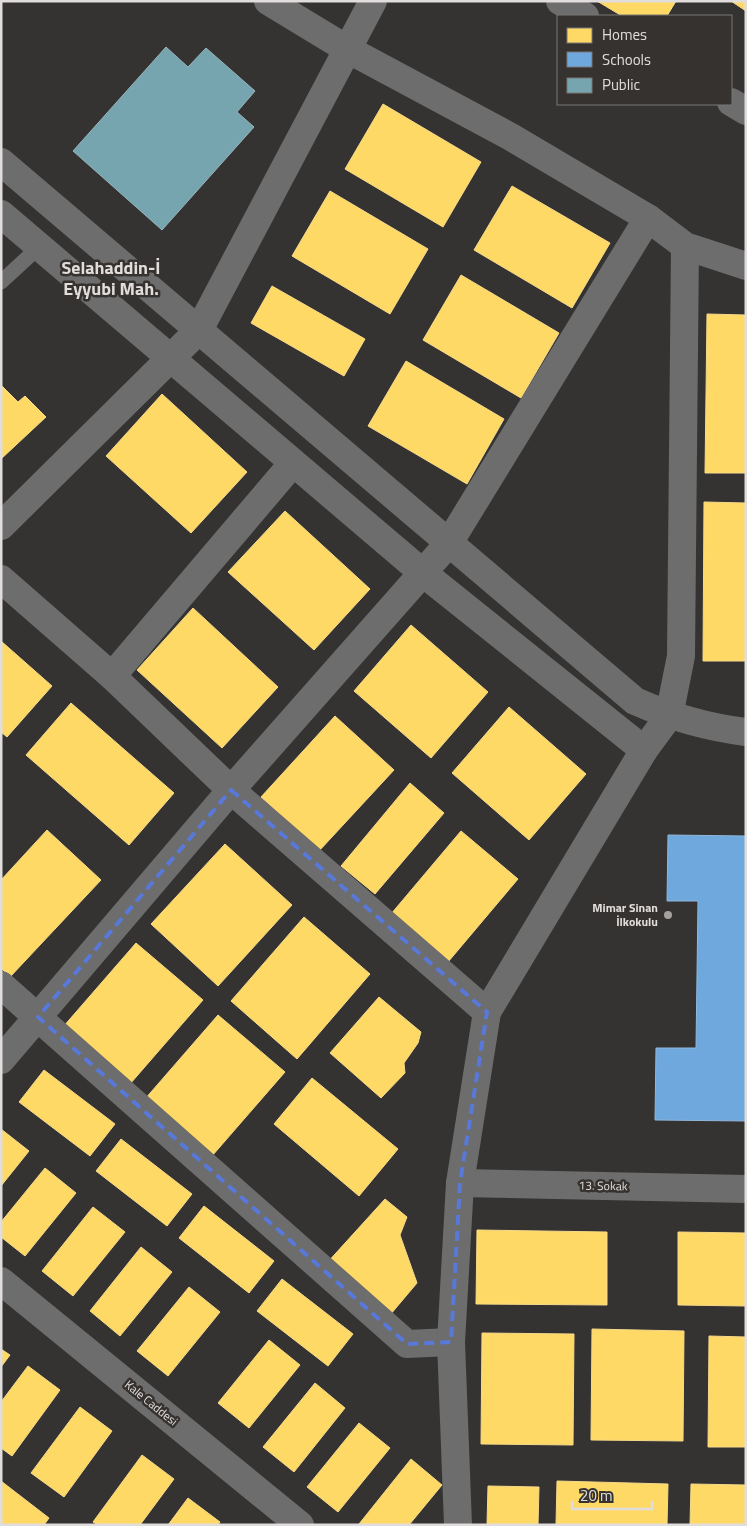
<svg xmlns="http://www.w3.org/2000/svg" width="747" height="1526" font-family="'Titillium Web',sans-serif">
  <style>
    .homes { fill: #ffd966; stroke: #f6da89 }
    .schools { fill: #6fa8dc; stroke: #91b8dc }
    .public { fill: #76a5af; stroke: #96b6bc }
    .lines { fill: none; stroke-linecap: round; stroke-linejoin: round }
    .lane { stroke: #6c6d6c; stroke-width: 15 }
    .street { stroke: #6c6d6c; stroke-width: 28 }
    .marked { fill: none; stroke: #5879d9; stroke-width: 4; stroke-dasharray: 10 6; stroke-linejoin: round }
    .poi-dot { fill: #a4a2a0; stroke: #363230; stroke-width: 2 }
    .labels { text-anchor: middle; stroke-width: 5; stroke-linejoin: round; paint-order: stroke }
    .poi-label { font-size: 12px; font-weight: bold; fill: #e0dddc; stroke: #363230; text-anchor: end }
    .street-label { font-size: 12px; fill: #e0dddc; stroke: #363230 }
    .district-label { font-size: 18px; font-weight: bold; fill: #e0dddc; stroke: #363230 }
  </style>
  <rect width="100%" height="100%" fill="#353331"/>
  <g class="homes">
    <path d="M597,1H676L667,16H622Z"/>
    <path d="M731,1H746V11Z"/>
    <path d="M383,104L481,162L443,227L345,169Z"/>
    <path d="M512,186L610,243L572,308L474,250Z"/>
    <path d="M330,191L428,249L390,314L292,256Z"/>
    <path d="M461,275L559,333L521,398L423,340Z"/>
    <path d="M272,286L365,339L344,376L251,323Z"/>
    <path d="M707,314L746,315V473H705Z"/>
    <path d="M406,361L504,419L467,484L368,426Z"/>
    <path d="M1,385L18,402L25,396L46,417L1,459Z"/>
    <path d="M162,394L247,472L191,533L106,456Z"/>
    <path d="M704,502L746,503V661H703Z"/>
    <path d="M285,511L370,589L314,650L228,572Z"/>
    <path d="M193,608L278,687L222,748L137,670Z"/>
    <path d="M411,625L488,692L431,758L354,691Z"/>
    <path d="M1,641L52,686L7,737L1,732Z"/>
    <path d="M71,703L174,793L129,845L26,755Z"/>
    <path d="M509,707L586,774L529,840L452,773Z"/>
    <path d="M335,716L394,770L319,851L261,797Z"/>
    <path d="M410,783L444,813L375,894L341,866Z"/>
    <path d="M47,830L101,880L10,977L1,968V880Z"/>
    <path d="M461,831L518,879L448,962L391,914Z"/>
    <path d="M225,844L292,905L218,986L151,924Z"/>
    <path d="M304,917L370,974L297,1059L231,1001Z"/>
    <path d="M136,943L203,1000L130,1084L63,1027Z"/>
    <path d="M379,997L421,1032L418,1043L404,1063L405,1073L381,1098L330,1053Z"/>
    <path d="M218,1015L285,1072L212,1156L145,1099Z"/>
    <path d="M44,1070L115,1124L90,1156L19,1102Z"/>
    <path d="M312,1078L398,1149L359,1196L274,1124Z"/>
    <path d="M1,1129L29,1151L1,1186Z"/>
    <path d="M121,1139L192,1194L167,1226L96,1171Z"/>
    <path d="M45,1168L76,1193L25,1256L1,1237V1222Z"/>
    <path d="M385,1199L407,1217L400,1235L417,1283L390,1315L326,1264Z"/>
    <path d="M204,1206L274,1261L249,1293L179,1238Z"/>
    <path d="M93,1207L125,1232L73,1296L42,1271Z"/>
    <path d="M477,1230L607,1232V1305L476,1304Z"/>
    <path d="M678,1232L746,1233V1306L678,1305Z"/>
    <path d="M141,1247L172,1272L120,1336L90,1311Z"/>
    <path d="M282,1279L353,1334L328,1366L257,1311Z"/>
    <path d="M189,1287L220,1312L168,1376L137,1351Z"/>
    <path d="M592,1329L684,1331L683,1441L591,1440Z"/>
    <path d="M482,1333L574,1334L573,1445L481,1444Z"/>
    <path d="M709,1336L746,1337V1447H708Z"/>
    <path d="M269,1340L300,1365L249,1428L218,1403Z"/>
    <path d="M1,1349L10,1355L1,1367Z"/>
    <path d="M28,1366L60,1390L12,1456L1,1448V1402Z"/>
    <path d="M315,1383L345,1408L294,1472L263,1447Z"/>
    <path d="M80,1407L112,1431L64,1497L31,1473Z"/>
    <path d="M359,1423L390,1448L338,1512L307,1487Z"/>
    <path d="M142,1455L174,1479L140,1525H98L93,1522Z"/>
    <path d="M411,1459L442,1485L409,1525H361L359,1524Z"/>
    <path d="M1,1481L49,1518L44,1525H1Z"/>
    <path d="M557,1481L668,1484L667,1525H556Z"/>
    <path d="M691,1484L746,1485V1525H690Z"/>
    <path d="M488,1486L539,1487L538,1525H487Z"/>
    <path d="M188,1498L220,1522L218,1525H168Z"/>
  </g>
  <path class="schools" d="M668,835L746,836V1121L655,1120L656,1048H696L698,901H667Z"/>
  <path class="public" d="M166,47L188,67L206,48L255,91L237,112L254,127L162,230L73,151Z"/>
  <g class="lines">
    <path class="lane" d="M1,282L39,247"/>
    <g class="street">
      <path d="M268,1L347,49L511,137L648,218L685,246L746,266"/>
      <path d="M560,1L585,16"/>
      <path d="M731,102L746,111"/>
      <path d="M1,162L635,701C671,717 706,727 746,732"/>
      <path d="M1,214L423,573L644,750"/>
      <path d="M1,526L199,330L373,1"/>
      <path d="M1,579L112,676L231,790L487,1012"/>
      <path d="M112,676L293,463"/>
      <path d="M1,985L407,1344L451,1342"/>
      <path d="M1,1060L231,790L449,543L648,218"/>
      <path d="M460,1183L746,1189"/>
      <path d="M1,1281L300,1525"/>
      <path d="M458,1525L451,1342L460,1183L487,1012L644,750L669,716L681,656L685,246"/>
    </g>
  </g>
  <path class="marked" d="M231,790L487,1012L460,1183L451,1342L407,1344L38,1017Z"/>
  <circle class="poi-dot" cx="668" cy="915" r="5"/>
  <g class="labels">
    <g class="poi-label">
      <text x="658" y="912">Mimar Sinan<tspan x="658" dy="14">İlkokulu</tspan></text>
    </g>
    <g class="street-label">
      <text transform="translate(603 1186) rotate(1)" y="4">13. Sokak</text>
      <text transform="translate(151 1403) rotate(39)" y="4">Kale Caddesi</text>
    </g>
    <g class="district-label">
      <text x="111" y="274">Selahaddin-İ<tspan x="111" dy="21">Eyyubi Mah.</tspan></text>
    </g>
  </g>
  <rect width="747" height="1526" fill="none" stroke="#e0dddc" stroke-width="5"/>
  <rect x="557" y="15" width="175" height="90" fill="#363230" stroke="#7a7675"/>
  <rect x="567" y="28" width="25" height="15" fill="#ffd966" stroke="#7a7675"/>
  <text x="602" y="40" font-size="15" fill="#e0dddc">Homes</text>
  <rect x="567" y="52" width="25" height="15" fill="#6fa8dc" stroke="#7a7675"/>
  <text x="602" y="65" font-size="15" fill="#e0dddc">Schools</text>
  <rect x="567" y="78" width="25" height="15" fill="#76a5af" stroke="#7a7675"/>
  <text x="602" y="90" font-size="15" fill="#e0dddc">Public</text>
  <path d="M572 1501v8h80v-8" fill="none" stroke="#e0dddc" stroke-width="2.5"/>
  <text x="580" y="1501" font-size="15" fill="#e0dddc" stroke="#363230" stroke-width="4" paint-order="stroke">20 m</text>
</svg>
